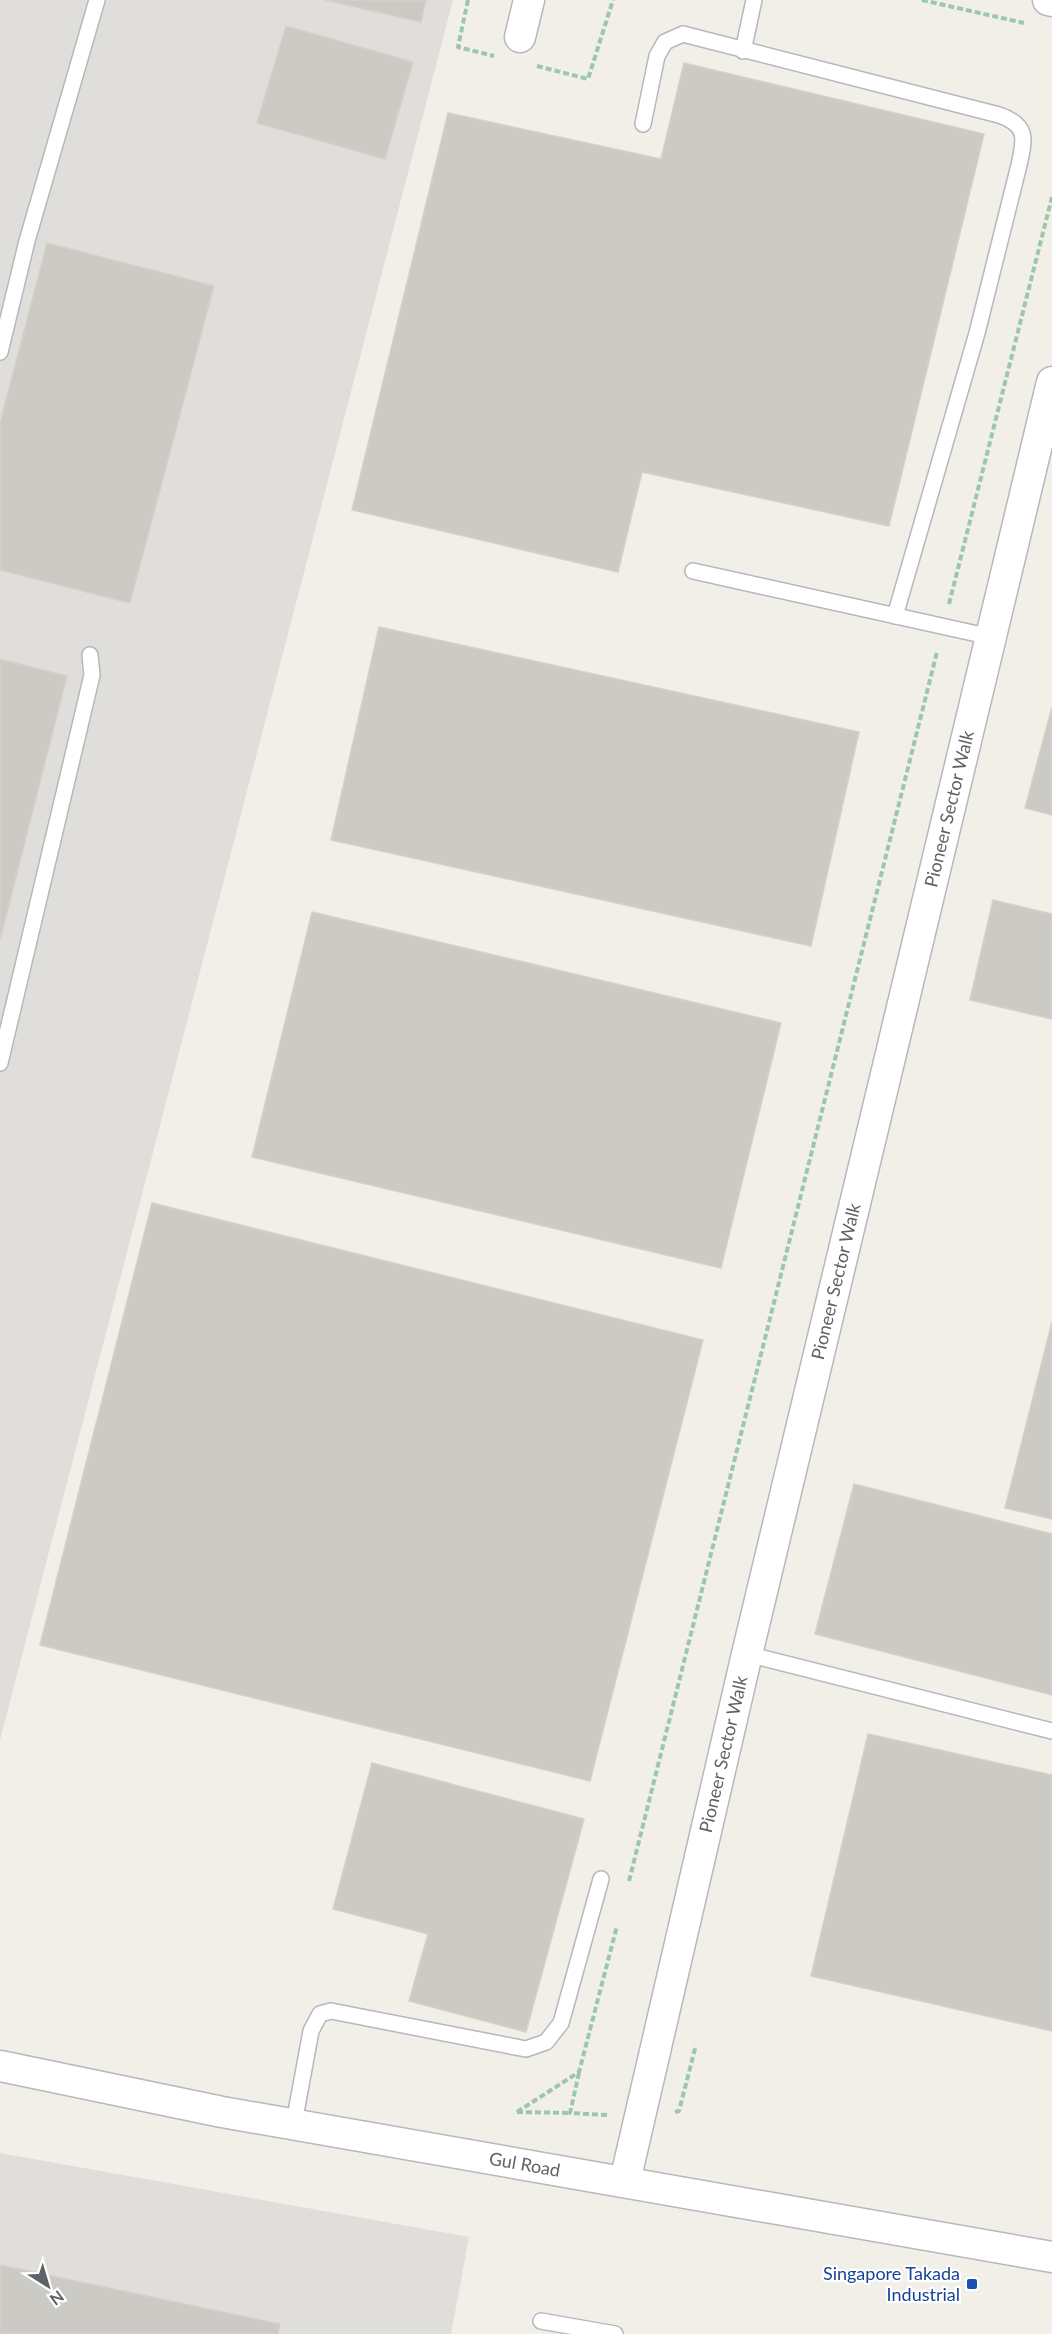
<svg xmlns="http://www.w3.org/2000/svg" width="1052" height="2334" font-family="Lato,sans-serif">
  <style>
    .industrial { fill: #e0deda }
    .building { fill: #cccac5; stroke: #d6d1c6; stroke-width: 1.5 }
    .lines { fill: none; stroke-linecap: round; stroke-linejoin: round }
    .lane-casing { stroke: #b5b8bc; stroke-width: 18 }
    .street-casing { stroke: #b5b8bc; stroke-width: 33 }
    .path { stroke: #9cc7a9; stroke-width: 4; stroke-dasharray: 6 3; stroke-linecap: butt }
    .lane { stroke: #fff; stroke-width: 15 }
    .street { stroke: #fff; stroke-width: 30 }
    .transit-dot { fill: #1a4fb4; stroke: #fff; stroke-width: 2 }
    .labels { text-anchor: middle; stroke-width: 4.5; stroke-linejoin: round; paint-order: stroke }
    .street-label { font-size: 18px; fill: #5f6368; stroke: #fff }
    .transit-label { font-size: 18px; fill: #164399; stroke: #fff; text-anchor: end }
  </style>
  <rect width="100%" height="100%" fill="#f1efe8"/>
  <g class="industrial">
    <path d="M0,0H453L0,1740Z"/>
    <path d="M0,2153L469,2237L451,2334H0Z"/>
  </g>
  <g class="building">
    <path d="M325,0H426L421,22Z"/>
    <path d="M286,26L413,62L385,159L257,123Z"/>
    <path d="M684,63L984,134L889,526L642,472L618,572L352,510L448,113L661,159Z"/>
    <path d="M47,243L214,286L130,603L0,570V423Z"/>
    <path d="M379,627L859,732L811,946L331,840Z"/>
    <path d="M0,659L67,676L0,940Z"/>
    <path d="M1052,707V815L1025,808Z"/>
    <path d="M993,900L1052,914V1019L970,1000Z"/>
    <path d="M312,912L781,1023L721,1268L252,1157Z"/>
    <path d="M152,1203L703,1340L590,1781L40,1645Z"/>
    <path d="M1052,1322V1519L1005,1508Z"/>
    <path d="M854,1484L1052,1534V1695L815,1634Z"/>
    <path d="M868,1734L1052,1775V2031L811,1976Z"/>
    <path d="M372,1763L584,1819L526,2032L409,2001L428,1934L333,1909Z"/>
    <path d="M0,2265L280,2324L278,2334H0Z"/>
  </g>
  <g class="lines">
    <defs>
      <g id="lane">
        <path d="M743,51L754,0"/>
        <path d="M643,124L657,56L665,42L683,34L999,115C1028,125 1025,138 1019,165L977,333L895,616"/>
        <path d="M0,352L27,241L97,0"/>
        <path d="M693,571L991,637"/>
        <path d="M0,1063L92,675L90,655"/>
        <path d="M747,1654L1052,1731"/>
        <path d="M294,2123L311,2031L320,2014L331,2011L526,2049L546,2042L561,2023L601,1879"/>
        <path d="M541,2321L615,2334"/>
      </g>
      <g id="street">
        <path d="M1048,0L1052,1"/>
        <path d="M520,37L529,0"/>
        <path id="s1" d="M0,2066L222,2112L1052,2257"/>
        <path id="s2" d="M625,2181L747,1654L1052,382"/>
      </g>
    </defs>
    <use href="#lane" class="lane-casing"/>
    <use href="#street" class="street-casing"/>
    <g class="path">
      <path d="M468,0L458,47L494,56"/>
      <path d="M922,0L1024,23"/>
      <path d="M537,66L588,79L613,0"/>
      <path d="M949,604L1052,197"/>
      <path d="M629,1881L937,652"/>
      <path d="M579,2073L570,2113L608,2115"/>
      <path d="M517,2112L579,2072L617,1926"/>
      <path d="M517,2112L570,2113"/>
      <path d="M675,2112L679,2111L696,2045"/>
    </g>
    <use href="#lane" class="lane"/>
    <use href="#street" class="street"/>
  </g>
  <rect class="transit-dot" x="966" y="2278" width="12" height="12" rx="3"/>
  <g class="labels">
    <g class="street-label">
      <text dy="6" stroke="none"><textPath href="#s2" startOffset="1410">Pioneer Sector Walk</textPath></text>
      <text dy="6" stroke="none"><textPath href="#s2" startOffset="924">Pioneer Sector Walk</textPath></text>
      <text dy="6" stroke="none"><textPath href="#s2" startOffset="438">Pioneer Sector Walk</textPath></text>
      <text dy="6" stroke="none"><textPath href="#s1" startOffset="534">Gul Road</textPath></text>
    </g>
    <g class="transit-label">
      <text x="960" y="2280">Singapore Takada<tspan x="960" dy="21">Industrial</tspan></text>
    </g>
  </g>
  <g transform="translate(48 2286) rotate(143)" stroke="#ffffff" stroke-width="4.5" paint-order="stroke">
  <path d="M0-4.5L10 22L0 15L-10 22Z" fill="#5f6368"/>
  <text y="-9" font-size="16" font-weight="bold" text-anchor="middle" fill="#5f6368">N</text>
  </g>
</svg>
